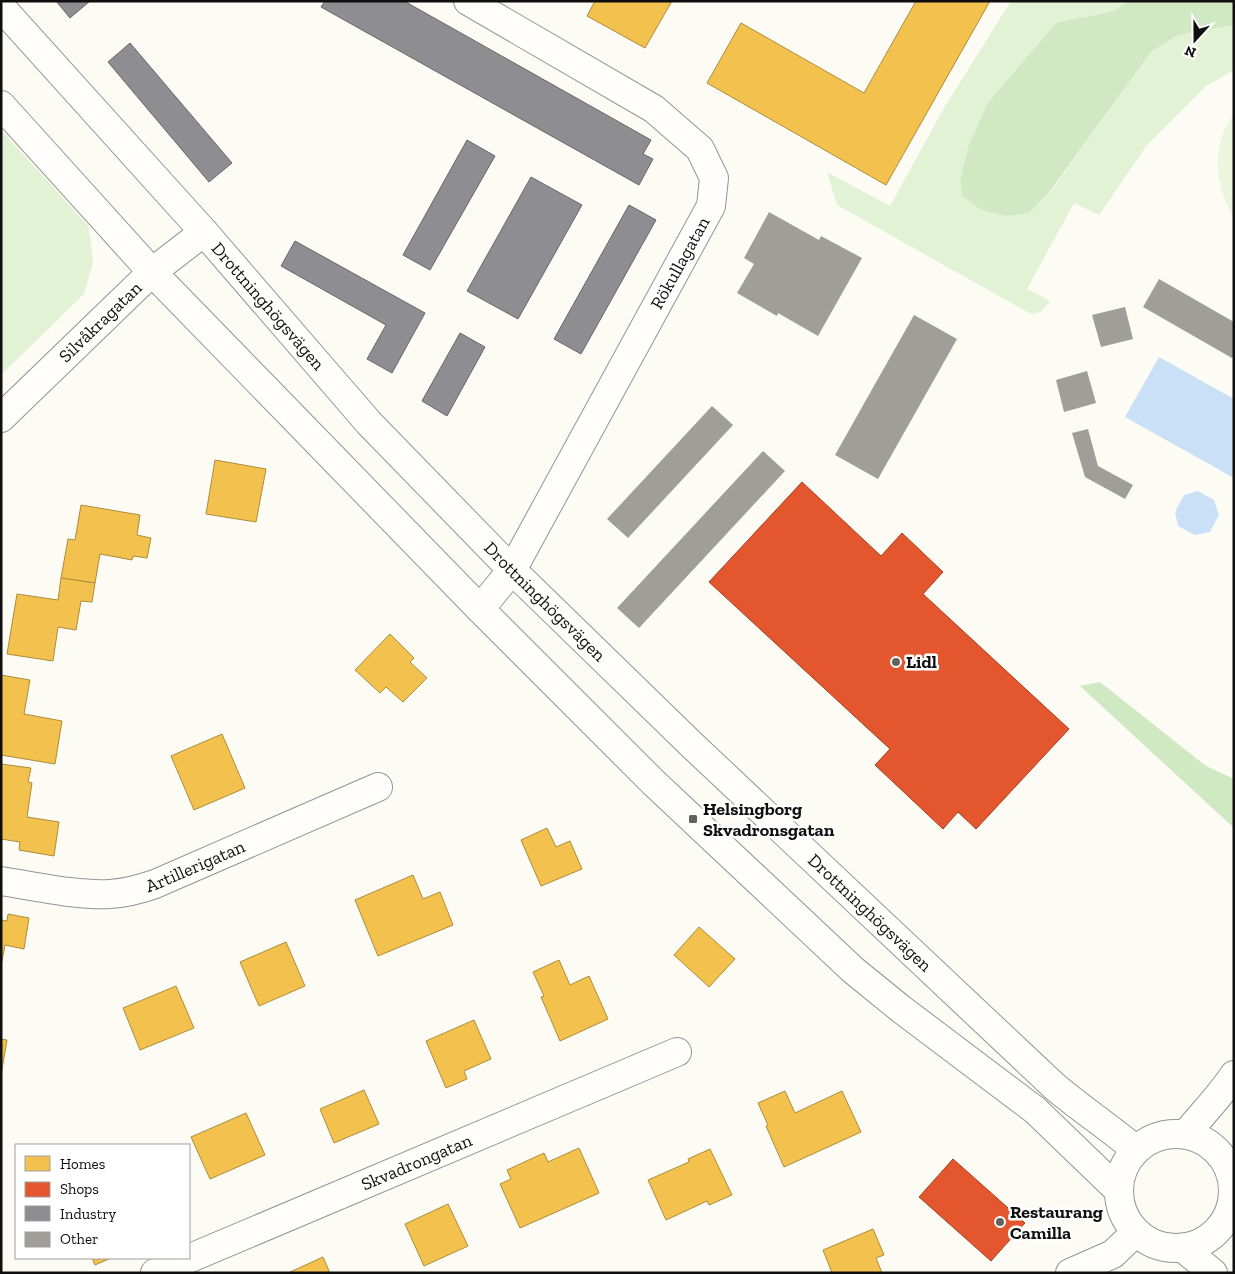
<svg xmlns="http://www.w3.org/2000/svg" width="1235" height="1274" font-family="'Zilla Slab',serif">
  <style>
    .green { fill: #e2f2d4 }
    .forest { fill: #d1e9c2 }
    .pitch { fill: #ecf6de }
    .water { fill: #cae0f6 }
    .homes { fill: #f2c14e; stroke: #ae8c3b }
    .shops { fill: #e4572e; stroke: #a44125 }
    .industry { fill: #8d8d92; stroke: #67676b }
    .building { fill: #a09e99 }
    .lines { fill: none; stroke-linecap: round; stroke-linejoin: round }
    .minor-casing { stroke: #969592; stroke-width: 30 }
    .minor { stroke: #fffefd; stroke-width: 28 }
    .poi-dot { fill: #62625f; stroke: #fff; stroke-width: 2 }
    .labels { text-anchor: middle; stroke-width: 5; stroke-linejoin: round; paint-order: stroke }
    .street-label { font-size: 18px; fill: #0f0f0f; stroke: #fff }
    .poi-label { font-size: 18px; font-weight: bold; fill: #0f0f0f; stroke: #fff; text-anchor: start }
  </style>
  <rect width="100%" height="100%" fill="#fcfbf4"/>
  <g class="green">
    <path d="M1011,1H1129L1115,11L1083,17L987,104L968,147L960,181L962,196L981,210L1006,216L1029,213L1049,194L1151,52L1178,35L1234,25V70L1206,86L1147,145L1099,215L1074,203L1027,289L1050,301L1041,312L1031,314L837,205L827,172L890,206L944,108Z"/>
    <path d="M1,130L89,227L93,262L84,294L1,375Z"/>
  </g>
  <g class="forest">
    <path d="M1129,1H1234V25L1178,35L1151,52L1048,194L1029,213L1006,216L981,210L962,196L960,181L968,147L987,104L1056,23L1114,11Z"/>
    <path d="M1100,682L1206,766L1234,779V828L1080,686Z"/>
  </g>
  <path class="pitch" d="M1234,114V219C1215,187 1210,145 1234,114Z"/>
  <g class="water">
    <path d="M1159,357L1234,399V478L1125,417Z"/>
    <path d="M1198,491L1214,500L1219,515L1210,532L1195,535L1178,526L1175,512L1184,495Z"/>
  </g>
  <g class="homes">
    <path d="M595,1H672L645,48L587,16Z"/>
    <path d="M916,1H990L886,185L707,83L741,23L864,93Z"/>
    <path d="M215,460L266,469L256,522L206,514Z"/>
    <path d="M81,505L140,515L137,535L151,538L147,558L133,556L132,560L100,554L95,583L61,578L68,539L75,540Z"/>
    <path d="M61,578L95,583L92,602L81,601L76,630L58,627L53,661L7,654L17,594L58,600Z"/>
    <path d="M390,634L414,658L410,662L427,678L403,702L386,687L380,693L355,670Z"/>
    <path d="M1,675L30,680L24,714L62,721L55,764L1,755Z"/>
    <path d="M222,734L245,788L194,810L171,756Z"/>
    <path d="M1,764L31,768L28,782L32,783L27,817L59,822L54,856L19,850L20,842L1,839Z"/>
    <path d="M547,828L556,847L570,841L582,869L541,886L521,840Z"/>
    <path d="M413,875L423,899L440,892L453,925L378,956L355,900Z"/>
    <path d="M8,914L29,918L24,949L5,945L1,966V920L7,921Z"/>
    <path d="M699,927L735,959L709,987L674,955Z"/>
    <path d="M286,942L305,986L259,1006L240,962Z"/>
    <path d="M559,960L570,985L589,976L608,1019L560,1041L541,997L544,996L533,972Z"/>
    <path d="M176,986L194,1028L140,1050L123,1008Z"/>
    <path d="M474,1020L491,1059L464,1071L467,1079L446,1088L426,1041Z"/>
    <path d="M1,1039L7,1040L1,1075Z"/>
    <path d="M364,1090L379,1124L334,1143L320,1109Z"/>
    <path d="M785,1091L795,1113L842,1091L861,1132L784,1167L766,1126L768,1125L758,1103Z"/>
    <path d="M246,1113L265,1155L210,1179L191,1137Z"/>
    <path d="M579,1148L599,1193L520,1228L500,1184L511,1179L507,1170L544,1153L548,1162Z"/>
    <path d="M710,1149L732,1195L709,1205L707,1201L666,1220L648,1180L689,1162L688,1159Z"/>
    <path d="M448,1204L468,1246L424,1266L405,1224Z"/>
    <path d="M873,1229L884,1255L876,1258L882,1273H832L823,1250Z"/>
    <path d="M323,1257L330,1273H288Z"/>
    <path d="M92,1258H111L95,1265Z"/>
  </g>
  <g class="shops">
    <path d="M802,482L881,556L902,533L943,572L923,594L1069,729L976,829L958,812L943,829L875,765L890,749L709,582Z"/>
    <path d="M953,1159L1025,1223L991,1261L919,1197Z"/>
  </g>
  <g class="industry">
    <path d="M56,1H90L70,18Z"/>
    <path d="M325,1H404L651,140L643,154L653,159L639,185L321,7Z"/>
    <path d="M130,43L232,163L209,182L108,62Z"/>
    <path d="M467,140L495,156L430,270L403,255Z"/>
    <path d="M531,177L582,205L518,319L467,291Z"/>
    <path d="M629,205L656,220L581,354L554,339Z"/>
    <path d="M295,241L425,313L392,373L367,359L386,325L281,266Z"/>
    <path d="M460,333L485,347L447,416L422,401Z"/>
  </g>
  <g class="building">
    <path d="M769,212L819,240L821,236L862,258L818,336L778,313L777,316L737,293L754,264L744,258Z"/>
    <path d="M1159,279L1234,322V355L1232,358L1143,307Z"/>
    <path d="M1125,307L1133,339L1101,347L1092,315Z"/>
    <path d="M914,315L957,339L878,479L835,455Z"/>
    <path d="M1087,371L1096,403L1064,412L1056,380Z"/>
    <path d="M712,406L733,425L628,538L607,519Z"/>
    <path d="M1088,429L1098,466L1133,485L1125,499L1085,477L1072,433Z"/>
    <path d="M763,451L785,471L639,628L617,608Z"/>
  </g>
  <g class="lines">
    <defs>
      <g id="minor">
        <path d="M468,1L654,109L700,149L714,178L711,206L512,570L480,609"/>
        <path id="s1" d="M1,7L204,232L369,423L512,570L693,746L1054,1086C1081,1109 1109,1127 1136,1150"/>
        <path d="M1,105L152,272L480,609L653,782L853,970L901,1009L1035,1110L1118,1190"/>
        <path id="s2" d="M1,418L152,272L204,232"/>
        <path id="s3" d="M1,881C34,886 78,896 110,894C125,893 141,889 155,884L378,787"/>
        <circle cx="1176" cy="1191" r="57"/>
        <path d="M1186,1134C1202,1114 1220,1096 1234,1075"/>
        <path d="M1183,1248L1213,1273"/>
        <path id="s4" d="M155,1273L677,1052"/>
        <path d="M1070,1273L1113,1254L1136,1232"/>
      </g>
    </defs>
    <use href="#minor" class="minor-casing"/>
    <use href="#minor" class="minor"/>
  </g>
  <g class="poi-dot">
    <circle cx="896" cy="662" r="5"/>
    <rect x="688" y="814" width="10" height="10" rx="2.5"/>
    <circle cx="1000" cy="1222" r="5"/>
  </g>
  <g class="labels">
    <g class="street-label">
      <text transform="translate(680 263) rotate(-61)" y="6">Rökullagatan</text>
      <text dy="6" stroke="none"><textPath href="#s1" startOffset="401">Drottninghögsvägen</textPath></text>
      <text dy="6" stroke="none"><textPath href="#s2" startOffset="138">Silvåkragatan</textPath></text>
      <text dy="6" stroke="none"><textPath href="#s1" startOffset="806">Drottninghögsvägen</textPath></text>
      <text dy="6" stroke="none"><textPath href="#s3" startOffset="200">Artillerigatan</textPath></text>
      <text dy="6" stroke="none"><textPath href="#s1" startOffset="1256">Drottninghögsvägen</textPath></text>
      <text dy="6" stroke="none"><textPath href="#s4" startOffset="284">Skvadrongatan</textPath></text>
    </g>
    <g class="poi-label">
      <text x="906" y="668">Lidl</text>
      <text x="703" y="815">Helsingborg<tspan x="703" dy="21">Skvadronsgatan</tspan></text>
      <text x="1010" y="1218">Restaurang<tspan x="1010" dy="21">Camilla</tspan></text>
    </g>
  </g>
  <rect width="1235" height="1274" fill="none" stroke="#0f0f0f" stroke-width="5"/>
  <rect x="15" y="1144" width="175" height="115" fill="#ffffff" stroke="#9f9f9f"/>
  <rect x="25" y="1156" width="25" height="15" fill="#f2c14e" stroke="#9f9f9f"/>
  <text x="60" y="1169" font-size="15" fill="#0f0f0f">Homes</text>
  <rect x="25" y="1182" width="25" height="15" fill="#e4572e" stroke="#9f9f9f"/>
  <text x="60" y="1194" font-size="15" fill="#0f0f0f">Shops</text>
  <rect x="25" y="1206" width="25" height="15" fill="#8d8d92" stroke="#9f9f9f"/>
  <text x="60" y="1219" font-size="15" fill="#0f0f0f">Industry</text>
  <rect x="25" y="1232" width="25" height="15" fill="#a09e99" stroke="#9f9f9f"/>
  <text x="60" y="1244" font-size="15" fill="#0f0f0f">Other</text>
  <g transform="translate(1195 40) rotate(201)" stroke="#ffffff" stroke-width="4" paint-order="stroke">
  <path d="M0-4L9 19L0 12L-9 19Z" fill="#0f0f0f"/>
  <text y="-8" font-size="14" font-weight="bold" text-anchor="middle" fill="#0f0f0f">N</text>
  </g>
</svg>
